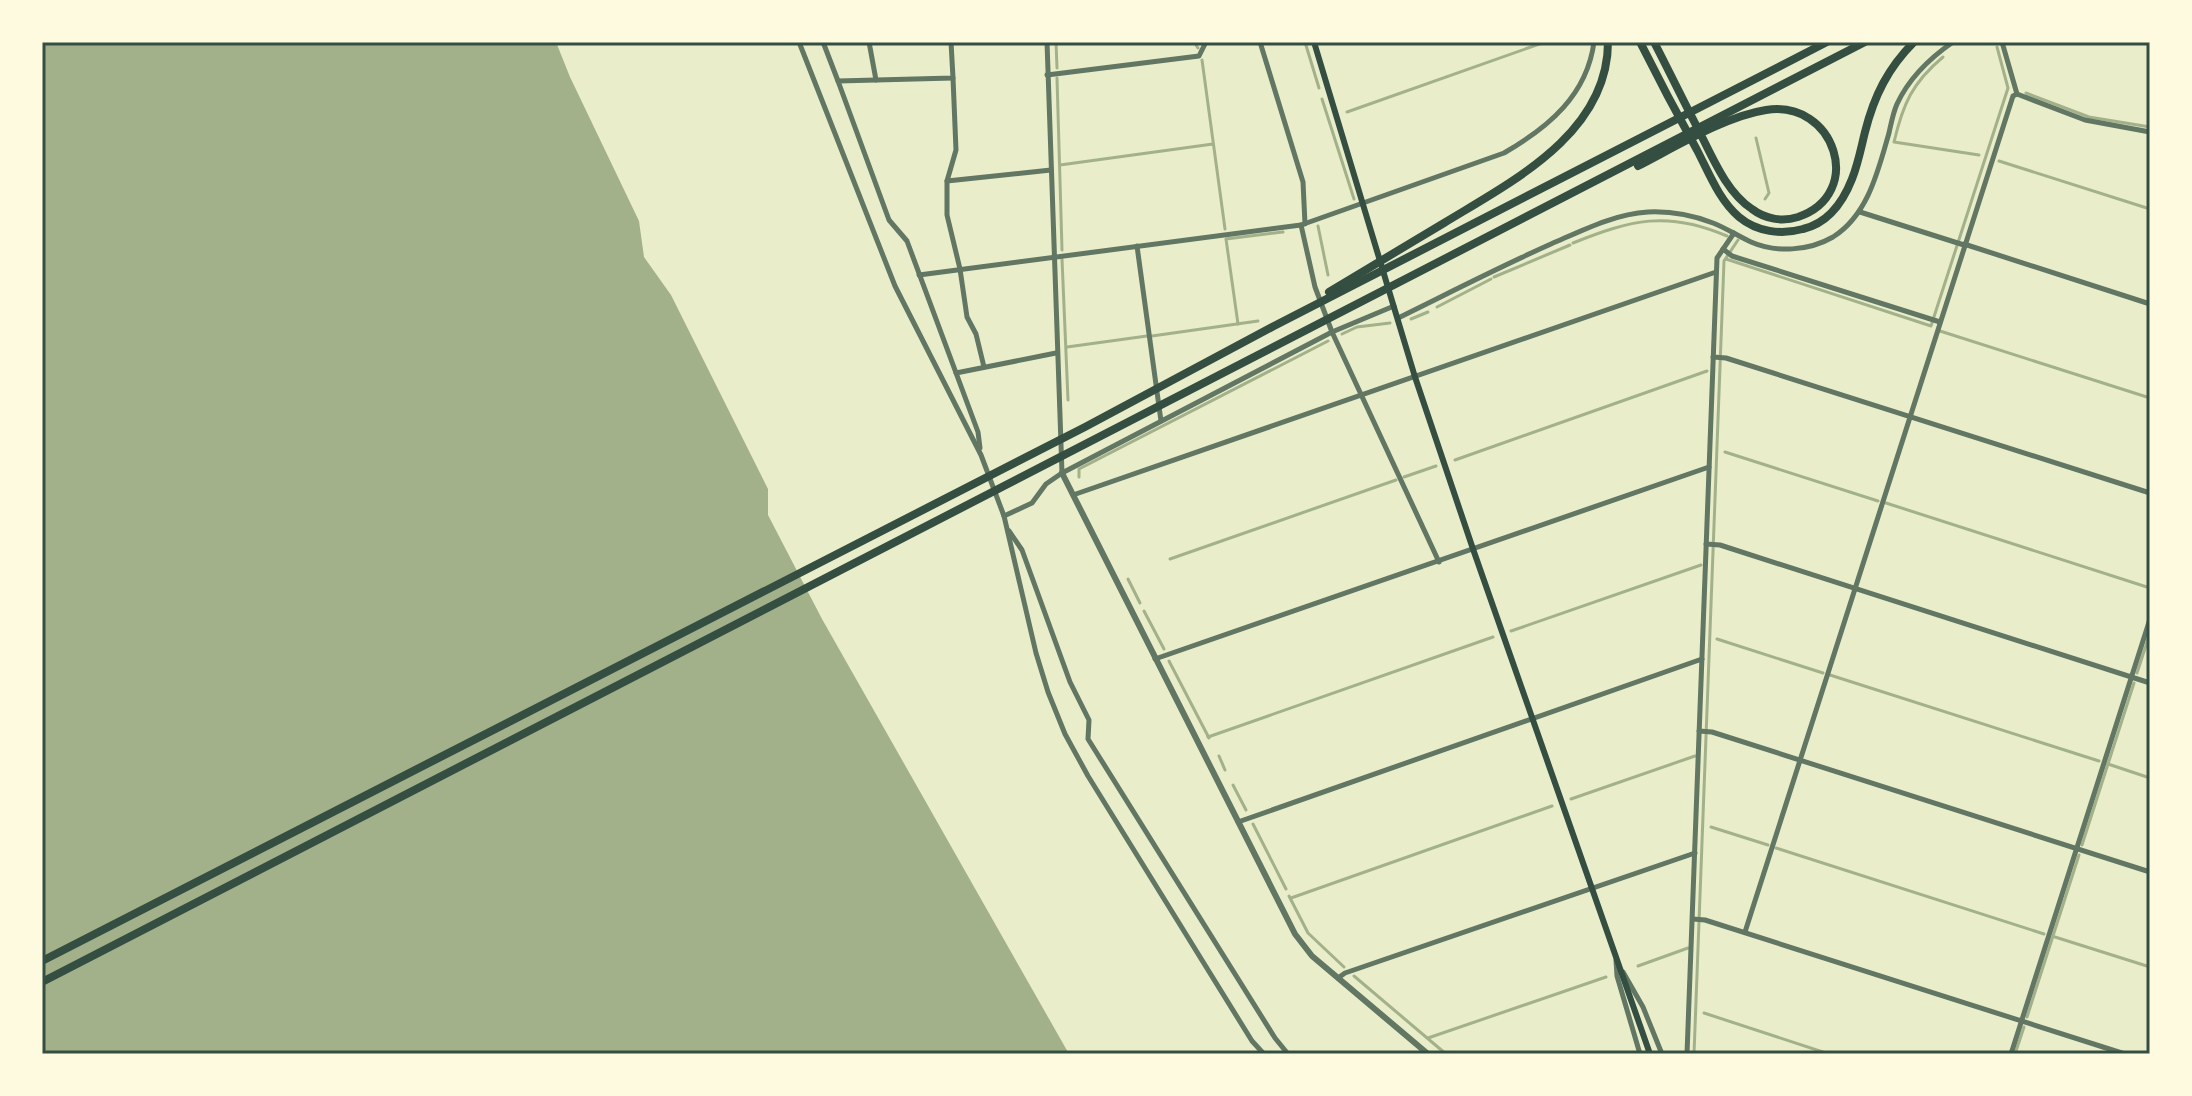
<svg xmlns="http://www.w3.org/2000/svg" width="2192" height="1096" font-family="'Crimson Pro',serif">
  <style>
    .water { fill: #a3b18a }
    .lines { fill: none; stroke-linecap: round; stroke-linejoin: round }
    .stream { stroke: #a3b18a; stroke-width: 3 }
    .minor { stroke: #617663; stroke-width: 5 }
    .tertiary { stroke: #617663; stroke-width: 6 }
    .secondary { stroke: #344e41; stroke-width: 6 }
    .motorway { stroke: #344e41; stroke-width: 8 }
    .neatline { fill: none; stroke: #344e41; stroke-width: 3 }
  </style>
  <rect width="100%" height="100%" fill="#e9edc9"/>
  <path class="water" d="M42,42H556L570,77L639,221L644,257L671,295L768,489V515L822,619L1069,1054H42Z"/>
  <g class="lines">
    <g class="stream">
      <path d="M1056,42L1057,68"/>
      <path d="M1194,42L1198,48"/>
      <path d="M1305,42L1319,88"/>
      <path d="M1943,57C1912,83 1903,104 1894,142L1979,155"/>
      <path d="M1202,60L1225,229"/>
      <path d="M1057,78L1062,250"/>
      <path d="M2026,93L2089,117L2150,127"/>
      <path d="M1322,99L1354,199"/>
      <path d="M1347,112L1545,42"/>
      <path d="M1756,138L1769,193L1765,199"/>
      <path d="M1999,161L2150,209"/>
      <path d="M1060,165L1213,144"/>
      <path d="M1318,226L1328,275"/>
      <path d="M1573,243C1631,220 1667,210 1727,236"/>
      <path d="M1062,259L1068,400"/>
      <path d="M1726,259L1931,326L2008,88L1997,47"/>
      <path d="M1494,277L1570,245"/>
      <path d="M1437,307L1491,279"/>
      <path d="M1411,319L1428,312"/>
      <path d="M1238,324L1226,239L1283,232"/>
      <path d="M1940,331L2150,398"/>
      <path d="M1342,334L1357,327L1390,323"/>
      <path d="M1152,336L1258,321"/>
      <path d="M1067,347L1147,336"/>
      <path d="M1725,452L1878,501"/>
      <path d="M1455,460L1707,371"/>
      <path d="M1079,477V469L1328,341"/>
      <path d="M1404,477L1436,466"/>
      <path d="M1886,503L2150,588"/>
      <path d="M1170,559L1396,480"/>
      <path d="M1128,579L1140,603"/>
      <path d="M1144,611L1164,649"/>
      <path d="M1511,631L1701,565"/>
      <path d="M1717,639L1823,673"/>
      <path d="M1169,661L1209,738"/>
      <path d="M2137,673L2150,633"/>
      <path d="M1830,675L2099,761"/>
      <path d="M1208,737L1493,637"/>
      <path d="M1219,756L1225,770"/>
      <path d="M2108,764L2150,778"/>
      <path d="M1233,785L1246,810"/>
      <path d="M1571,799L1695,756"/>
      <path d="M1253,824L1286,889"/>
      <path d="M1711,827L1768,845"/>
      <path d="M2082,845L2134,683"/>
      <path d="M1776,848L2044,934"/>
      <path d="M1289,896L1308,933L1344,967"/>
      <path d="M1291,898L1552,806"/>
      <path d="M2055,937L2150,967"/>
      <path d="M1638,966L1688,948"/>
      <path d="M1354,976L1446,1054"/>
      <path d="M1704,1013L1829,1054"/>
      <path d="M2027,1017L2079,855"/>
      <path d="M1428,1038L1606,977"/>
      <path d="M1694,1054L1724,261L1738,240"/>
      <path d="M2015,1054L2024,1027"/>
    </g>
    <g class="minor">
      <path d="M799,42L895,286L981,455L1004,516L1036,653L1048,692L1065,734L1088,776L1252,1041L1264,1054"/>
      <path d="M823,42L838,81"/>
      <path d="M869,42L876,80"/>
      <path d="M951,42L953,78L838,81L889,220L907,241L978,432L980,448"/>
      <path d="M1047,42L1062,473"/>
      <path d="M1260,42L1303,182L1305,224"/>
      <path d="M2002,42L2017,94L2085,120L2150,132"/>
      <path d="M1047,75L1199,56L1206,42"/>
      <path d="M953,78L956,150L947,181V215L960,269L967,317L976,334L984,367"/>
      <path d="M947,181L1051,170"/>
      <path d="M1860,212L1964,245"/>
      <path d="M1301,225L1315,287L1332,332L1439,562"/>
      <path d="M1964,244L2150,304"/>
      <path d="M1137,246L1161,421"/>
      <path d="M1723,249L1732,256L1940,322"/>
      <path d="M919,275L1301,225L1504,153C1549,127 1587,95 1594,42"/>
      <path d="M1398,318C1449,293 1499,267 1551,244C1581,231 1614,214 1648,212C1670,211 1692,215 1713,223C1726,228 1738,236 1751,242C1776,253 1809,251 1833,237C1868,215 1878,171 1889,133C1891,124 1893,113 1897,104C1909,78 1930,58 1953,42"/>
      <path d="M1713,357L1726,358L2150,493"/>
      <path d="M956,373L1056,353"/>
      <path d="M1073,495L1716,272"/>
      <path d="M1004,516L1032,503L1046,484L1062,473L1332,332L1394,306"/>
      <path d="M1009,531L1022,550L1070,682L1089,720L1088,739L1275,1038L1288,1054"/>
      <path d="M1706,544L1720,545L2150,683"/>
      <path d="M1155,659L1709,467"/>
      <path d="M1699,731L1712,732L2150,872"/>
      <path d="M1238,822L1702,659"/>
      <path d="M1693,919L1705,920L2125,1054"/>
      <path d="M1745,932L2013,96L2017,94"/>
      <path d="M1616,960L1617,976L1640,1054"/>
      <path d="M1623,972L1643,1007L1662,1054"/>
      <path d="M1338,978L1345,973L1695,853"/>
      <path d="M1687,1054L1717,258L1734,233"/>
      <path d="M2011,1054L2150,619"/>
    </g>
    <path class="tertiary" d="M1062,473L1295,934L1312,956L1428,1054"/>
    <path class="secondary" d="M1314,42L1415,377L1473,549L1650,1054"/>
    <g class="motorway">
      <path d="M1640,42C1658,78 1677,114 1697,150C1709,173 1719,200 1739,217C1757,232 1781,235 1803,229C1828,223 1843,202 1852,179C1858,164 1861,148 1865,132C1874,96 1888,68 1914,42"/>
      <path d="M1638,166C1675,147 1726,116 1766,110C1835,99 1866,194 1798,217C1782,222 1765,219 1752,209C1726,192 1712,156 1698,129C1683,100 1669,71 1654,42"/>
      <path d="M1329,292C1367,269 1406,246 1444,223C1511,182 1608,134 1608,42"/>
      <path d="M42,961L1085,427L1274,326L1827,42"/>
      <path d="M42,982L1865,42"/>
    </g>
  </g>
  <rect width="2192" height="1096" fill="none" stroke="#fefae0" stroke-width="88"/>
  <rect x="44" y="44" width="2104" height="1008" class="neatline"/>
</svg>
